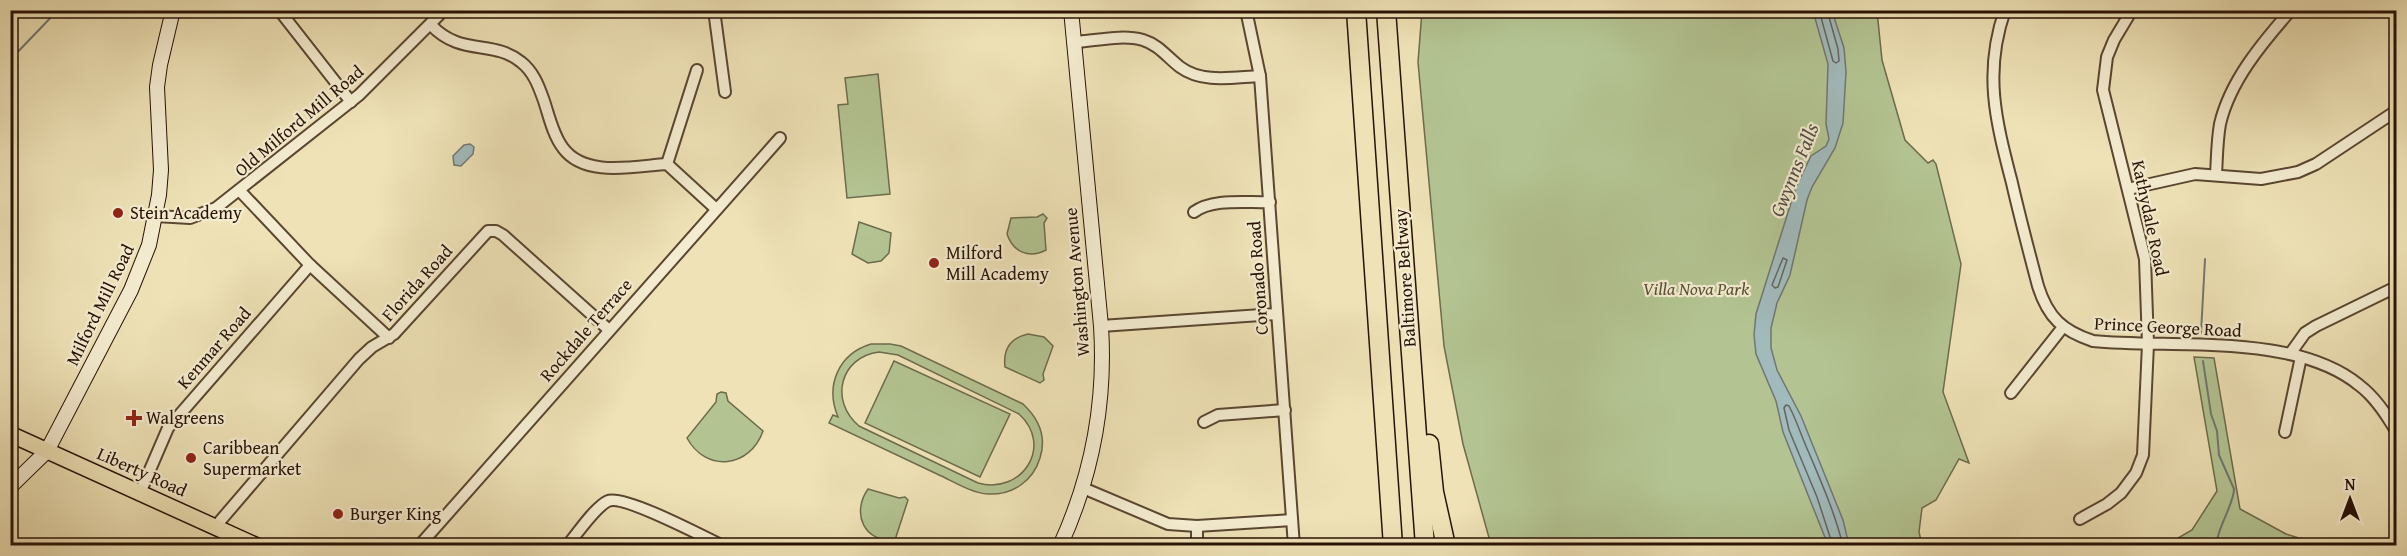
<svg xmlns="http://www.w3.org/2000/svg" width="2407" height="556" font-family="'Gentium Book Plus',serif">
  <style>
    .green { fill: #b3c492; stroke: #6e6b4c; stroke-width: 1.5; fill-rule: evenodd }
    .water { fill: #a1babb; stroke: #717772; stroke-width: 1.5 }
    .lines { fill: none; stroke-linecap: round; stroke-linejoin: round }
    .shore { stroke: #646660; stroke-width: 1.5 }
    .stream { stroke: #717772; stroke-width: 2 }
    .street-casing { stroke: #5a4631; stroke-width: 14 }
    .secondary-casing { stroke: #281205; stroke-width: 16 }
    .primary-casing { stroke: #281205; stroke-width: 18 }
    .highway-casing { stroke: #281205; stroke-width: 21 }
    .street { stroke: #f4ecd0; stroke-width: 10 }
    .secondary { stroke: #f4ecd0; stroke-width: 14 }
    .primary { stroke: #eee2b6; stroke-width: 15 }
    .highway { stroke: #eee2b6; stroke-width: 18 }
    .poi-dot { fill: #8f2418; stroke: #f4ecd0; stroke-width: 2 }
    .labels { text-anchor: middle; stroke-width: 4.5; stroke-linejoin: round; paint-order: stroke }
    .street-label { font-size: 18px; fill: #281205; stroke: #f4ecd0 }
    .poi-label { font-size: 18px; fill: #281205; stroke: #f4ecd0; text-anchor: start }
    .park-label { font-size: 18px; font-style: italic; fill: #595036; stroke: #f4ecd0 }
    .water-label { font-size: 20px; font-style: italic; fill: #524d45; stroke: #f4ecd0 }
  </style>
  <rect width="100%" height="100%" fill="#eee2b6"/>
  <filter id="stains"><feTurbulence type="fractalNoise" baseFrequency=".00333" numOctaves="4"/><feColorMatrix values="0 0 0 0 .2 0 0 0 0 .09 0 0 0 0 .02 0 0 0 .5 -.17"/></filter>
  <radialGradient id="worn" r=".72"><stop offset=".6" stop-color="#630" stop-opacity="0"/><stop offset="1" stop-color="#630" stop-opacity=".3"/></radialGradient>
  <g class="green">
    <path d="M1422,11H1877L1882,60L1905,140L1928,163L1933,160L1936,164L1961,264L1943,392L1969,463L1959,459L1936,500L1922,508L1919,532L1922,545H1491L1463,444L1444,346L1418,62Z"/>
    <path d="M878,74L890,194L847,198L838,105L848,104L845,78Z"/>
    <path d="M1043,214L1047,218L1044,223L1046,250C1029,259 1013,252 1007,234L1011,218L1037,217Z"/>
    <path d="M859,222L891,233L889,253L881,261L868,263L852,254Z"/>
    <path d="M1028,334L1044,337L1053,346L1043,374L1044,380L1040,383L1005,367C1003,350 1010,338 1028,334Z"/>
    <path d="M871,344H890L901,346L1023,404C1038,418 1047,436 1040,458C1033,481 1013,495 988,494C971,493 953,481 937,474C901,457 865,440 829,423L833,415L838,417C825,386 838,354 871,344ZM879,352L898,355L1019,414C1054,446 1022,495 978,483L859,426C829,401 840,357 879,352Z"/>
    <path d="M2194,357L2214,358L2240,509L2286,534L2321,545H2166L2192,530L2217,491Z"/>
    <path d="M894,361L1010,414L980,477L865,423Z"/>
    <path d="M721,392L726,393L728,401L763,431C750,468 706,473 687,438L716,402L717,394Z"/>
    <path d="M868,489L899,498L905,497L908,500L895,540C864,543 851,513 868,489Z"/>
  </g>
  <g class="water">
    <path d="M1813,11H1832L1844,48L1846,72L1843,123L1835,148L1812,187L1807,200L1790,275L1777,303L1771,328V348L1777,370L1801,416L1843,520L1849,545H1828L1783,432L1776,401L1756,354L1754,335L1756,314L1796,187L1811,156L1826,146L1829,139L1826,124L1828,64Z"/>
    <path d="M470,144L474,147L473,154L461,166L454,165L453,156L464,145Z"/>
  </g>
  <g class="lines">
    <g class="shore">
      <path d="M1819,10L1833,61L1836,63L1839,61L1838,49L1827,10"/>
      <path d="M1783,258L1787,260L1778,287L1775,288L1772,285Z"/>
      <path d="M1833,546L1817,497L1789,430L1784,408L1786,405L1789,406C1797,421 1802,438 1809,453C1822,484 1835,513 1843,546"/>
    </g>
    <g class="stream">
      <path d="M10,60L58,10"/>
      <path d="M2201,333L2205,259"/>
      <path d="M2203,361L2211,414L2217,431L2219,455L2234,489C2234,504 2217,528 2216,546"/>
    </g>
    <defs>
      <g id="street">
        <path d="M279,10L351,102"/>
        <path d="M714,10L725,92"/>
        <path d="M1246,10L1260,76L1294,546"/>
        <path d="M2005,10C1983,73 1996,121 2012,183C2020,218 2029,252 2038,286C2048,318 2063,331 2093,341C2173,349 2294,332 2359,385C2375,397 2386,414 2396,431"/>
        <path d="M431,25C461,57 493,39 521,62C534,72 539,87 544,101C549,116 553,135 563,148C585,178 635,166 667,164L715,208"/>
        <path d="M1074,42C1095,41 1122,34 1143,40C1159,45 1167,57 1180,67C1203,84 1234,77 1260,76"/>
        <path d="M667,164L697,70"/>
        <path d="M2216,175C2217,158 2217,141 2220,124C2230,81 2262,43 2291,10"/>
        <path d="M2128,189L2195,174L2261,179L2298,172L2316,164L2396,111"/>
        <path d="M240,191L310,265L389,338"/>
        <path d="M1194,212C1213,198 1246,203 1270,202"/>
        <path d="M156,216L190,218L216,208L359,95L444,10"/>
        <path d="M1101,326L1277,314"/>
        <path d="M2290,354L2305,333L2316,326L2396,287"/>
        <path d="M2011,393L2063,327"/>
        <path d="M1204,422L1218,415L1285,410"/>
        <path d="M2285,432L2301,357"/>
        <path d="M1083,488L1168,524L1197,526L1292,520"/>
        <path d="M140,493L168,428L310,265"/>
        <path d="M2080,519L2107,504L2121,493L2136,473L2143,455L2148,344L2145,259L2103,90L2107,57L2114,40L2132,10"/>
        <path d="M1197,526V546"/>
        <path d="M215,527L359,359L372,347L394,334L488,231H496L503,235L609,330"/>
        <path d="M419,546L780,138"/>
        <path d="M567,546C577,534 595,507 608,501C623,494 704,537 723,546"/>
      </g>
      <g id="secondary">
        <path d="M10,487L47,451L131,290L149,245L159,195L161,170L157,87L160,65L173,10"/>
        <path d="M1060,546C1092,476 1106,403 1101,326L1071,10"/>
      </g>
      <path id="primary" d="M10,434L257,546"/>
      <g id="highway">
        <path d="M1356,10L1393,546"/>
        <path d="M1386,10L1425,546"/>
        <path d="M1429,444L1434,492L1446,546"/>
      </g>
    </defs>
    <use href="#street" class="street-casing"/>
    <use href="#secondary" class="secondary-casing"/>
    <use href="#primary" class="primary-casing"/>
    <use href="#highway" class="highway-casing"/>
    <use href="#street" class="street"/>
    <use href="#secondary" class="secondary"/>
    <use href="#primary" class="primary"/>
    <use href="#highway" class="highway"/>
  </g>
  <g class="poi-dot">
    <circle cx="118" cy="213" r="6"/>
    <circle cx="934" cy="263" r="6"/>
    <path d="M131 409h6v6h6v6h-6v6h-6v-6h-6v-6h6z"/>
    <circle cx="191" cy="458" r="6"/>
    <circle cx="338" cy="514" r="6"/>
  </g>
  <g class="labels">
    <g class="street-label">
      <text transform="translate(299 121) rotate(-40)" y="6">Old Milford Mill Road</text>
      <text transform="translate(2150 218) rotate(78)" y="6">Kathydale Road</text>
      <text transform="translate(1258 278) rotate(-94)" y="6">Coronado Road</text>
      <text transform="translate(1405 278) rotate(-94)" y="6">Baltimore Beltway</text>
      <text transform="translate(1077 282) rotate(-95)" y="6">Washington Avenue</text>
      <text transform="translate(417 283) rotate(-48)" y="6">Florida Road</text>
      <text transform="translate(100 305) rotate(-64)" y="6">Milford Mill Road</text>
      <text transform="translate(2168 327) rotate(3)" y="6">Prince George Road</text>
      <text transform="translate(586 330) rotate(-49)" y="6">Rockdale Terrace</text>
      <text transform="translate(214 348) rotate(-49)" y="6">Kenmar Road</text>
      <text transform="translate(142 472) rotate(24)" y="6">Liberty Road</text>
    </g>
    <g class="poi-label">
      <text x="130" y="219">Stein Academy</text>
      <text x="946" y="259">Milford<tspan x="946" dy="21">Mill Academy</tspan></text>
      <text x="146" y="424">Walgreens</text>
      <text x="203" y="454">Caribbean<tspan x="203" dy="21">Supermarket</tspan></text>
      <text x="350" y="520">Burger King</text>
    </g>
    <g class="park-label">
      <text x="1696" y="295">Villa Nova Park</text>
    </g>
    <g class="water-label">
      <text transform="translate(1794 170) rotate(-68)" y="7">Gwynns Falls</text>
    </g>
  </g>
  <rect width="2407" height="556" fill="none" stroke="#eee2b6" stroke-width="36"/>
  <rect x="12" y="12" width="2383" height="532" fill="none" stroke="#281205" stroke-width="3"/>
  <rect x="18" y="18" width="2371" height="520" fill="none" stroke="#281205" stroke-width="1.5"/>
  <g transform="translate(2350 499)" stroke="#f4ecd0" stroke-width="4.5" paint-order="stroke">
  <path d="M0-4.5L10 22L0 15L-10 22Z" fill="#281205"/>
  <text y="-9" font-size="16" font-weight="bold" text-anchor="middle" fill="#281205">N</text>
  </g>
  <rect width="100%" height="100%" filter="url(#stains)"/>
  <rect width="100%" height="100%" fill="url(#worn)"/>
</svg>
